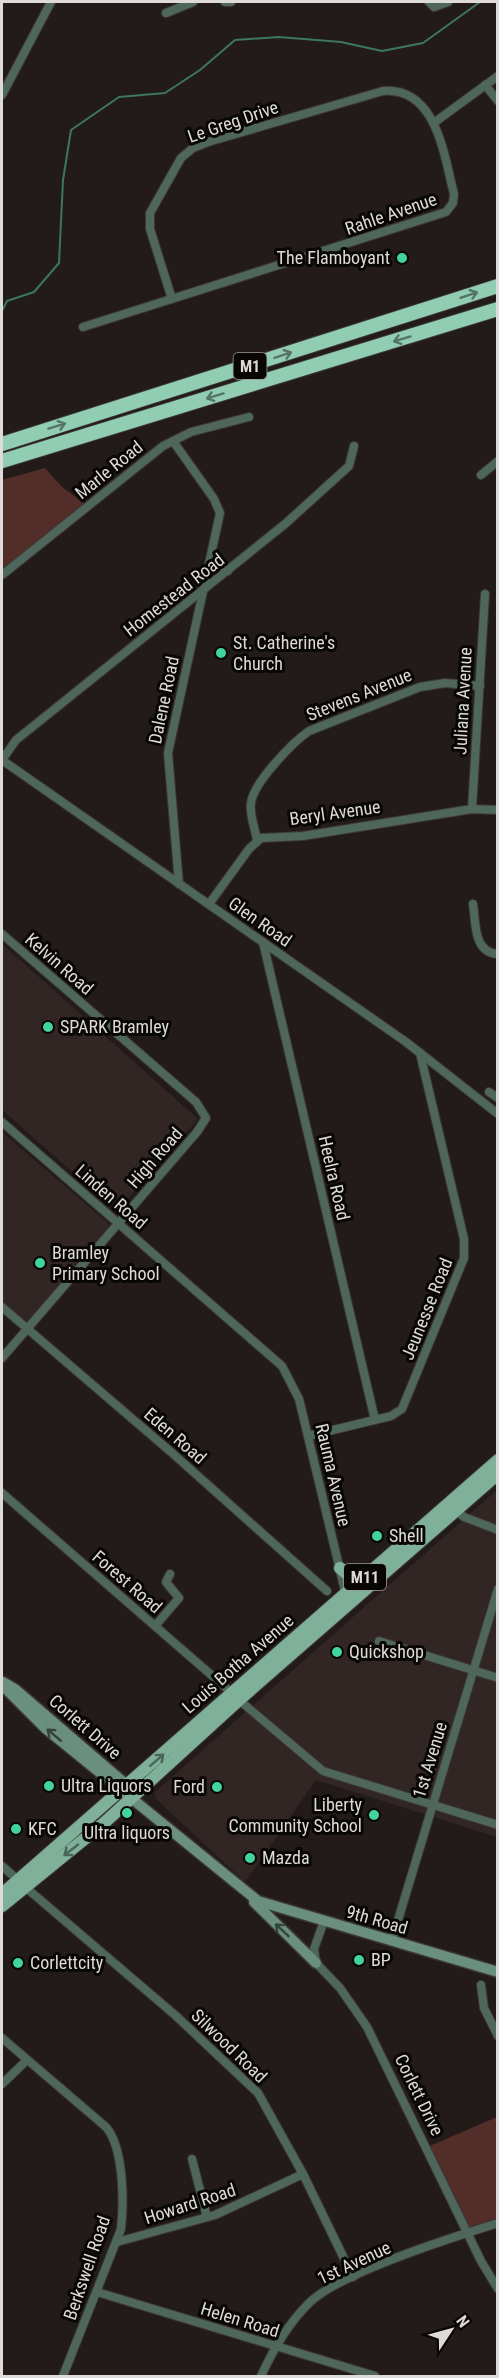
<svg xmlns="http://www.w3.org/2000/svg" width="499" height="2378" font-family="'Roboto Condensed',sans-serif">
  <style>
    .built { fill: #322624 }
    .green { fill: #532e28 }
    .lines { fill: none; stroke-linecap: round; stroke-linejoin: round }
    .stream { stroke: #3d775f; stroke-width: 2 }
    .minor-casing { stroke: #3c3635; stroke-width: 10 }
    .secondary-casing { stroke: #3c3635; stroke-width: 13 }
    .primary-casing { stroke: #3c3635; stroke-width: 14 }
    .motorway-casing { stroke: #3c3635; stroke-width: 16 }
    .minor { stroke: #4e665b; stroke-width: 8 }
    .secondary { stroke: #6a8f7e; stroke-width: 10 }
    .primary { stroke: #7fb09a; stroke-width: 12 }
    .motorway { stroke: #91cdb3; stroke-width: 14 }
    .oneway { stroke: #547465 }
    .oneway2 { stroke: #35443c }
    .oneway3 { stroke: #4a6457 }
    .poi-dot { fill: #42d4a0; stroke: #090706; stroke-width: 2 }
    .labels { text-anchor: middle; stroke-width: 6; stroke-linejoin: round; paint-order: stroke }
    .shield { fill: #090706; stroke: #9e9b9a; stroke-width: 1.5 }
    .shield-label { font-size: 16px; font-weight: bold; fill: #dedad9 }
    .street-label { font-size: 18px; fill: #dedad9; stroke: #090706 }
    .poi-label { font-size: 18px; fill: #dedad9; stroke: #090706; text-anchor: start }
  </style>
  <rect width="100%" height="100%" fill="#221b1a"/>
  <g class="built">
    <path d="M2,944L198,1119L117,1211L2,1110Z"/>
    <path d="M2,1132L110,1225L27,1323L2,1301Z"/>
    <path d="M497,1490V1837L316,1780L245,1882L155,1798V1792Z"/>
  </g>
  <g class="green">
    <path d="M45,468L62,487L85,504L2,569V480Z"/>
    <path d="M497,2117V2222L467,2232L425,2148Z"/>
  </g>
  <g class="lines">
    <path class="stream" d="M2,311L7,301L34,292L59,263L63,180L71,130L119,97L165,93L200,70L235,40L279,37L341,42L382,51L423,43L480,2"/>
    <defs>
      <g id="minor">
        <path d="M225,2H231"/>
        <path d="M429,2L434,7L448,2"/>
        <path d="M166,13L193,2"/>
        <path d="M485,85L498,101"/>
        <path d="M2,95L51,2"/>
        <path d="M435,122L498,76"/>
        <path d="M83,327L446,212L453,203L454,194C444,156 437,87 383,91L208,142L193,148L181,158L150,213V229L172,299"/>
        <path d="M173,441L214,499L220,513L168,753L179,884"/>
        <path d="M481,475L498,461"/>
        <path d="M210,560L228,571"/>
        <path d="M2,575L163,446L191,432L249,417"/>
        <path d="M2,760L406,1042L498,1114"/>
        <path d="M2,760L16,740L285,524L349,466L354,446"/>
        <path d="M472,809L485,594"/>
        <path d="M257,840C255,828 249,814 251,803C253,783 293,742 309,731L420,687L445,683L480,686"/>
        <path d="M209,904L249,849L261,838L303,836L472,809L498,810"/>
        <path d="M473,904C476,922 473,953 498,954"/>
        <path d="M2,934L196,1102L206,1118L197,1132L2,1358"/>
        <path d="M263,942L375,1420"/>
        <path d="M489,1092L498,1098"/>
        <path d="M2,1122L282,1366L299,1399L346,1595"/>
        <path d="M2,1307L171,1452L327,1591"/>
        <path d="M308,1436L391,1416L402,1409L464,1258V1239L420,1053"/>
        <path d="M2,1493L232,1693"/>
        <path d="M455,1510L464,1517L498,1530"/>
        <path d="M155,1626L179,1598L166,1582L170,1574"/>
        <path d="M379,1641L498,1678"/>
        <path d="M239,1700L323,1771L498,1825"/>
        <path d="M2,1866L18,1880"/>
        <path d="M24,1886L175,2015L258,2093L303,2174L353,2277"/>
        <path d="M324,1921L314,1949L316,1963L340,1988L367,2027L481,2261L498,2289"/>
        <path d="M392,1940L498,1589"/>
        <path d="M481,1985L484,2008L498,2036"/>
        <path d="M2,2038L106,2127C124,2148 124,2202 121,2229L63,2376"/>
        <path d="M2,2084L27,2060"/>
        <path d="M192,2159L207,2217"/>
        <path d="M117,2242L215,2215L303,2174"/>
        <path d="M97,2292L375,2376"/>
        <path d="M261,2376C273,2350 287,2325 308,2304C338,2273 453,2237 498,2223"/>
      </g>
      <g id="secondary">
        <path d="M3,1682L15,1689L122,1781"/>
        <path d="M2,1685L45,1728L258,1901L498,1972"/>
        <path d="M254,1902L316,1963"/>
      </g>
      <g id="primary">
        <path d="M340,1568L348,1575L363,1579"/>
        <path d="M2,1894L498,1460"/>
        <path d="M2,1906L104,1823L239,1700L498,1474"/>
      </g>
      <g id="motorway">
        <path d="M2,444L498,286"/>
        <path d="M2,461L498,309"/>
      </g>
    </defs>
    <use href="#minor" class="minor-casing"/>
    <use href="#secondary" class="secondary-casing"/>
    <use href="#primary" class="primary-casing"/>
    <use href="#motorway" class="motorway-casing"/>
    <use href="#minor" class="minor"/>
    <use href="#secondary" class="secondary"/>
    <use href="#primary" class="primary"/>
    <use href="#motorway" class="motorway"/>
  </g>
  <defs><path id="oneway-shaft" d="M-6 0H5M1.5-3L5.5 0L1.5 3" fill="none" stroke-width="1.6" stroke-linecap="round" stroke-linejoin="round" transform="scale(1.5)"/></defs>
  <g class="oneway">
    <use href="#oneway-shaft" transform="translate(469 295) rotate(-18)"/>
    <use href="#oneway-shaft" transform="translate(402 339) rotate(163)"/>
    <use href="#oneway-shaft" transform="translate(283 355) rotate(-18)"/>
    <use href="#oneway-shaft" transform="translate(215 396) rotate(163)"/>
    <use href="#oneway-shaft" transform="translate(57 426) rotate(-17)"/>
  </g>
  <g class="oneway2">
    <use href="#oneway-shaft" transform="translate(54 1735) rotate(-140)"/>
    <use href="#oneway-shaft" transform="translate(282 1930) rotate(-137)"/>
  </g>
  <g class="oneway3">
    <use href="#oneway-shaft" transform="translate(157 1760) rotate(-41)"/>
    <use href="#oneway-shaft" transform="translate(71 1850) rotate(142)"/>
  </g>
  <g class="poi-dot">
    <circle cx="402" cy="258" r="6"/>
    <circle cx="221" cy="653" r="6"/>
    <circle cx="48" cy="1027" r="6"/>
    <circle cx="40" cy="1263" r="6"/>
    <circle cx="377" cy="1536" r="6"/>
    <circle cx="337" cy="1652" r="6"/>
    <circle cx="49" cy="1786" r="6"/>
    <circle cx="217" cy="1787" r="6"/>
    <circle cx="127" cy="1813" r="6"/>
    <circle cx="374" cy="1815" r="6"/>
    <circle cx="16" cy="1829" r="6"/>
    <circle cx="250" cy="1858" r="6"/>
    <circle cx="359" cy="1960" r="6"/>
    <circle cx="18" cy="1963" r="6"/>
  </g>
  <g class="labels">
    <g class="shield">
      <rect x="233.5" y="353" width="33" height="26" rx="4.5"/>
      <rect x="344" y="1564" width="42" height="26" rx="4.5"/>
    </g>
    <g class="shield-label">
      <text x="250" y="372">M1</text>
      <text x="365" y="1583">M11</text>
    </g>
    <g class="street-label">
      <text transform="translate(233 122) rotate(-19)" y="6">Le Greg Drive</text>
      <text transform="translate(391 214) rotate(-19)" y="6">Rahle Avenue</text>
      <text transform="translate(109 470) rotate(-39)" y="6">Marle Road</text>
      <text transform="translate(174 595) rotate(-38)" y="6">Homestead Road</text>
      <text transform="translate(359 695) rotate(-22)" y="6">Stevens Avenue</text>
      <text transform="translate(164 700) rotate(-78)" y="6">Dalene Road</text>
      <text transform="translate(463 701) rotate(-87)" y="6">Juliana Avenue</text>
      <text transform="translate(335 813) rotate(-8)" y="6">Beryl Avenue</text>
      <text transform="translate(260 922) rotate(35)" y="6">Glen Road</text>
      <text transform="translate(59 964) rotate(41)" y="6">Kelvin Road</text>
      <text transform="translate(155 1158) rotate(-49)" y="6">High Road</text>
      <text transform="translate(334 1178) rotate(77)" y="6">Heelra Road</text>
      <text transform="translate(111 1197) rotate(41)" y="6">Linden Road</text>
      <text transform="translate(427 1309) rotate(-68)" y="6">Jeunesse Road</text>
      <text transform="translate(175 1436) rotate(41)" y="6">Eden Road</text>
      <text transform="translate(333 1475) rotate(77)" y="6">Rauma Avenue</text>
      <text transform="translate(127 1582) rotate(41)" y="6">Forest Road</text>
      <text transform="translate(238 1664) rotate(-41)" y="6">Louis Botha Avenue</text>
      <text transform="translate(85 1727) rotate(41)" y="6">Corlett Drive</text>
      <text transform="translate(430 1760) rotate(-73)" y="6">1st Avenue</text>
      <text transform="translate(377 1920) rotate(16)" y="6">9th Road</text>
      <text transform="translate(229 2046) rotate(44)" y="6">Silwood Road</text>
      <text transform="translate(419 2095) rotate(64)" y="6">Corlett Drive</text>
      <text transform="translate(190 2204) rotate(-18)" y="6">Howard Road</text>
      <text transform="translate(354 2263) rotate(-25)" y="6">1st Avenue</text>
      <text transform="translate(87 2268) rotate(-71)" y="6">Berkswell Road</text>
      <text transform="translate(240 2320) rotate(17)" y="6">Helen Road</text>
    </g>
    <g class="poi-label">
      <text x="390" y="264" text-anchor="end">The Flamboyant</text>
      <text x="233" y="649">St. Catherine's<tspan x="233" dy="21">Church</tspan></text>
      <text x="60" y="1033">SPARK Bramley</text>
      <text x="52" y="1259">Bramley<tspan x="52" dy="21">Primary School</tspan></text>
      <text x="389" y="1542">Shell</text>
      <text x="349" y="1658">Quickshop</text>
      <text x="61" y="1792">Ultra Liquors</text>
      <text x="205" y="1793" text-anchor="end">Ford</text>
      <text x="362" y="1811" text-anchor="end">Liberty<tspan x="362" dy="21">Community School</tspan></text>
      <text x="28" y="1835">KFC</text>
      <text x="127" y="1839" text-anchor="middle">Ultra liquors</text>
      <text x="262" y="1864">Mazda</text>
      <text x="371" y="1966">BP</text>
      <text x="30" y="1969">Corlettcity</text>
    </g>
  </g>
  <rect width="499" height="2378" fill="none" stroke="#dedad9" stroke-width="6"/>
  <g transform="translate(451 2330) rotate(54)" stroke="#090706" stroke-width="4.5" paint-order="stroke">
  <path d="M0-4.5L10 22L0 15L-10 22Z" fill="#dedad9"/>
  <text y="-9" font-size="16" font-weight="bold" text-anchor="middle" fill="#dedad9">N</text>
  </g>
</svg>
